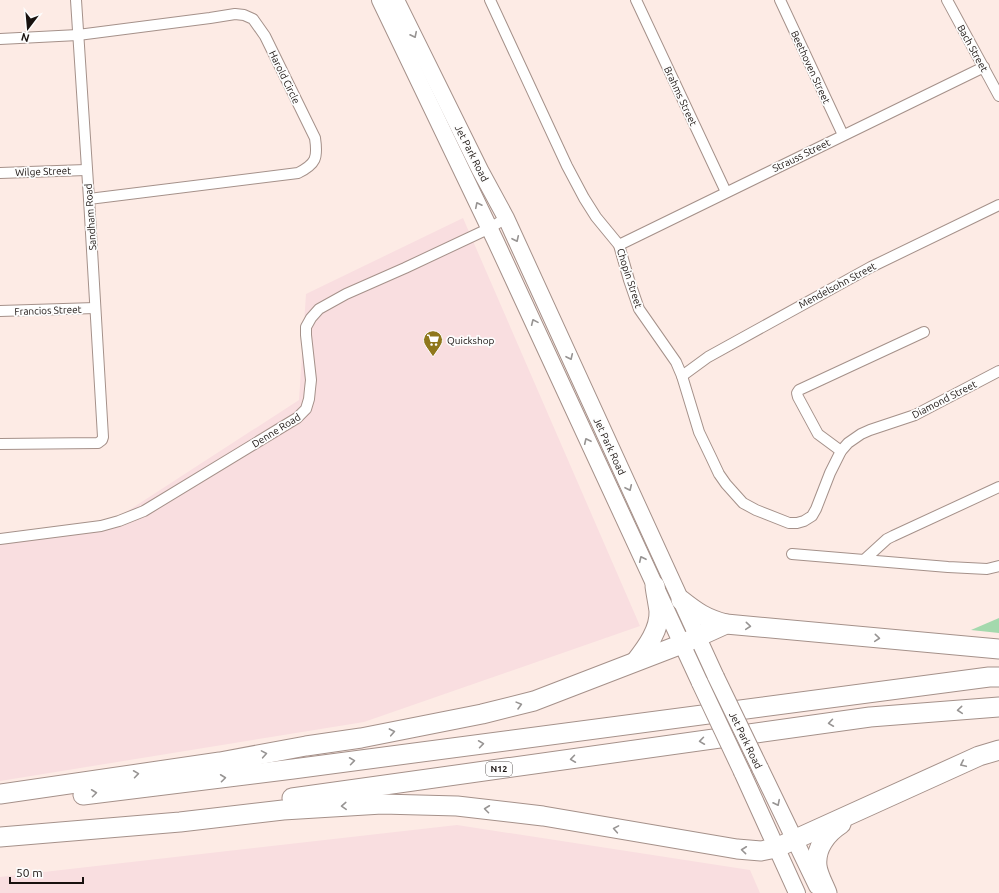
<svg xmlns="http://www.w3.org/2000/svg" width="999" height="893" font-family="Ubuntu,sans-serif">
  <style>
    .industrial { fill: #f9dee0 }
    .green { fill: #a4d9ad }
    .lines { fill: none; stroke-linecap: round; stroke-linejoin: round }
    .minor-casing { stroke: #a5918a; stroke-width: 12 }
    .primary-casing { stroke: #a5918a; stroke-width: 18 }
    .motorway-casing { stroke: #a5918a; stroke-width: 21 }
    .minor { stroke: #fff; stroke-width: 10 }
    .primary { stroke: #fff; stroke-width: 16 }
    .motorway { stroke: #fff; stroke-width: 19 }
    .primary-bridge-casing { stroke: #a5918a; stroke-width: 18; stroke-linecap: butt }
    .primary-bridge { stroke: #fff; stroke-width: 16 }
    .oneway { stroke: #979493 }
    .labels { text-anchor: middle; stroke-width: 3.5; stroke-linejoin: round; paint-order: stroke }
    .shield { fill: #fdfdfd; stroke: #5d5856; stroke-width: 1 }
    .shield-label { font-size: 9px; font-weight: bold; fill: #18110e }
    .street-label { font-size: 10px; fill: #18110e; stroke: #fdfdfd }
    .poi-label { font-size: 10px; fill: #18110e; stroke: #fdfdfd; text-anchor: start }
  </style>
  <rect width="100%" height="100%" fill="#fdebe5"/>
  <g class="industrial">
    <path d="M463,218L640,626L364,722L0,781V543L100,529L299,400L306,294Z"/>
    <path d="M457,825L750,870L760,893H0V877Z"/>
  </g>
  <path class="green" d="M999,618V633L971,630Z"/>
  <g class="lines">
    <defs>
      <g id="minor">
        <path d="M490,0L567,166L584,198L596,217L619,245L629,280L639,309L676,362L682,376L699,432L711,457L719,474L726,484L743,503L756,510L789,523H797L804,521L812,516L816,509L830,473L841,451L848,443L861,434L870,430L915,415L999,371"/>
        <path d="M636,0L726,192"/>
        <path d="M780,0L843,135"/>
        <path d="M947,0L999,96"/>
        <path d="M0,39L78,35L210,18L235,14L244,15L253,19L265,36L315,138C318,158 316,164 298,173L89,199"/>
        <path d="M0,173L86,170"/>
        <path d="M619,245L984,67"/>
        <path d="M0,311L95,308"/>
        <path d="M682,376L708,357L871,267L999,205"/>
        <path d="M0,444L98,443L102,440L103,437L89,199L76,0"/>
        <path d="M841,451L818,434L798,397L797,393L799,390L924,332"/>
        <path d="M0,539L101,526L119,521L144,511L297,418L306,409L309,399L310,389L311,380L306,335V327L311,318L319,309L346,294L405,268L490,228L506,218"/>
        <path d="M792,554L948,567L987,569L999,566"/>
        <path d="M864,560L887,539L893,536L999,487"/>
      </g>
      <g id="primary">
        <path d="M380,0L496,242L700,683"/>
        <path d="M396,0L480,170L506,218L716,677"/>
        <path d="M760,768L817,886"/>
        <path d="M742,772L797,893"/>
      </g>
      <g id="motorway">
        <path d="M681,600C696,612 706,619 726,624"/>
        <path d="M636,661C647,647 660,629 659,611C658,603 656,594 655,586"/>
        <path d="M0,794L220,762L306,746L361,738L482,714L534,701L682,644L726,624L999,649"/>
        <path d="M83,795L293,769L989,677H999"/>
        <path d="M292,798L870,717L999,707"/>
        <path d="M0,837L180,822L283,810L382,804L457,806L543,816L737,849L761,851L776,848L979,756L999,750"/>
        <path d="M827,893C824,885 818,875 817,866C815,848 827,833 841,824"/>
      </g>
    </defs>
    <use href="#minor" class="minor-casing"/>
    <use href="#primary" class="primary-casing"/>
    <use href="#motorway" class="motorway-casing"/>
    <use href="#minor" class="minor"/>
    <use href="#primary" class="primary"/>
    <use href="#motorway" class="motorway"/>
    <defs>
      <g id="primary-bridge">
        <path d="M716,677L760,768"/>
        <path d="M700,683L742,772"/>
      </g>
    </defs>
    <use href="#primary-bridge" class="primary-bridge-casing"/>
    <use href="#primary-bridge" class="primary-bridge"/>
  </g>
  <defs><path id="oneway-chevron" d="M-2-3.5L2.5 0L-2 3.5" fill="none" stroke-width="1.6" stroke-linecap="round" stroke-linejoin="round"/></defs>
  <g class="oneway">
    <use href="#oneway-chevron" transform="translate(414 35) rotate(64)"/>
    <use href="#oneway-chevron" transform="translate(478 205) rotate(-116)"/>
    <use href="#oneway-chevron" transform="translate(516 239) rotate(65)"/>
    <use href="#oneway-chevron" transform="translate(534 322) rotate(-114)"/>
    <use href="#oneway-chevron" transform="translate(570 357) rotate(65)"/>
    <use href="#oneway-chevron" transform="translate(587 441) rotate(-115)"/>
    <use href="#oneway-chevron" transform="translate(629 488) rotate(65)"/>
    <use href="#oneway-chevron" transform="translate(642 559) rotate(-115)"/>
    <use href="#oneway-chevron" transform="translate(748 626) rotate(5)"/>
    <use href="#oneway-chevron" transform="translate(877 638) rotate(5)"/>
    <use href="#oneway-chevron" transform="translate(519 705) rotate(-15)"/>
    <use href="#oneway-chevron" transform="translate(960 710) rotate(175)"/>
    <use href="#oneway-chevron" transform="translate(831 723) rotate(172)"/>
    <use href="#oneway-chevron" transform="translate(392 732) rotate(-11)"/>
    <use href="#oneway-chevron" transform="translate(702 741) rotate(172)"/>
    <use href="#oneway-chevron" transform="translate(481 744) rotate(-8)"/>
    <use href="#oneway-chevron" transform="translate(264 754) rotate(-10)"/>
    <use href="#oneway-chevron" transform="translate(573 759) rotate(172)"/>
    <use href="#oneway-chevron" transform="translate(352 761) rotate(-8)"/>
    <use href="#oneway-chevron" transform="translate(963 764) rotate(155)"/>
    <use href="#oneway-chevron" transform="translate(136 774) rotate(-8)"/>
    <use href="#oneway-chevron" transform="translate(223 778) rotate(-7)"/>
    <use href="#oneway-chevron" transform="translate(94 793) rotate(-7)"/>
    <use href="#oneway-chevron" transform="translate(777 803) rotate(64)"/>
    <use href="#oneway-chevron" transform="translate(344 806) rotate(177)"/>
    <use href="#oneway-chevron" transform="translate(487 809) rotate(-173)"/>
    <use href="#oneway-chevron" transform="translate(616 829) rotate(-170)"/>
    <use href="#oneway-chevron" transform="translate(744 850) rotate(-174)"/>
  </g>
  <defs>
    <symbol id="supermarket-pin" viewBox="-11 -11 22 30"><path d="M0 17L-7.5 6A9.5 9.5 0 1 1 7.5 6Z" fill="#8f771c" stroke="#fdfdfd"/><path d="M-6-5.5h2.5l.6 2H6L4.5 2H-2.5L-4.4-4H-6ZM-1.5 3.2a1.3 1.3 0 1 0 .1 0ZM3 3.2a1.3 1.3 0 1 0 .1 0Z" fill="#fff"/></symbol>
  </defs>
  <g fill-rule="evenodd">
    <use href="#supermarket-pin" x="422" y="329" width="22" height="30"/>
  </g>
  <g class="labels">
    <rect class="shield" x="486" y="762" width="26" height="14" rx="3"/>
    <g class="shield-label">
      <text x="499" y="772">N12</text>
    </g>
    <g class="street-label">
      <text transform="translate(973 48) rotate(61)" y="4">Bach Street</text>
      <text transform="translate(811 67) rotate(65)" y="4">Beethoven Street</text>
      <text transform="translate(285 77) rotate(64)" y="4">Harold Circle</text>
      <text transform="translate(681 96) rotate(65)" y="4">Brahms Street</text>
      <text transform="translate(472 153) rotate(63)" y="4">Jet Park Road</text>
      <text transform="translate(801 155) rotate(-26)" y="4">Strauss Street</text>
      <text transform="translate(43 171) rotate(-2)" y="4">Wilge Street</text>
      <text transform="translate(90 217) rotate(-94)" y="4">Sandham Road</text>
      <text transform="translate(630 278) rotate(72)" y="4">Chopin Street</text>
      <text transform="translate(837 285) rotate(-28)" y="4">Mendelsohn Street</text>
      <text transform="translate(48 310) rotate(-2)" y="4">Francios Street</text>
      <text transform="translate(944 399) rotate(-27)" y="4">Diamond Street</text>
      <text transform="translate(276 430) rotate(-32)" y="4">Denne Road</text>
      <text transform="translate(610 446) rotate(65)" y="4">Jet Park Road</text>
      <text transform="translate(746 740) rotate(64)" y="4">Jet Park Road</text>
    </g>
    <g class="poi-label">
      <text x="447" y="344">Quickshop</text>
    </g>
  </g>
  <g transform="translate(28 28) rotate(196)" stroke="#fdfdfd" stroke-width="3" paint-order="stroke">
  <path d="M0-3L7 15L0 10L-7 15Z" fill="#18110e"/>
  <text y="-6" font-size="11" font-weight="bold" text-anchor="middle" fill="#18110e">N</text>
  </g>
  <path d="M10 877v6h73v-6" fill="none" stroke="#18110e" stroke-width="2"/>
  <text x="16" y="877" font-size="12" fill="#18110e" stroke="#fdfdfd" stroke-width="3" paint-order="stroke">50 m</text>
</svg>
